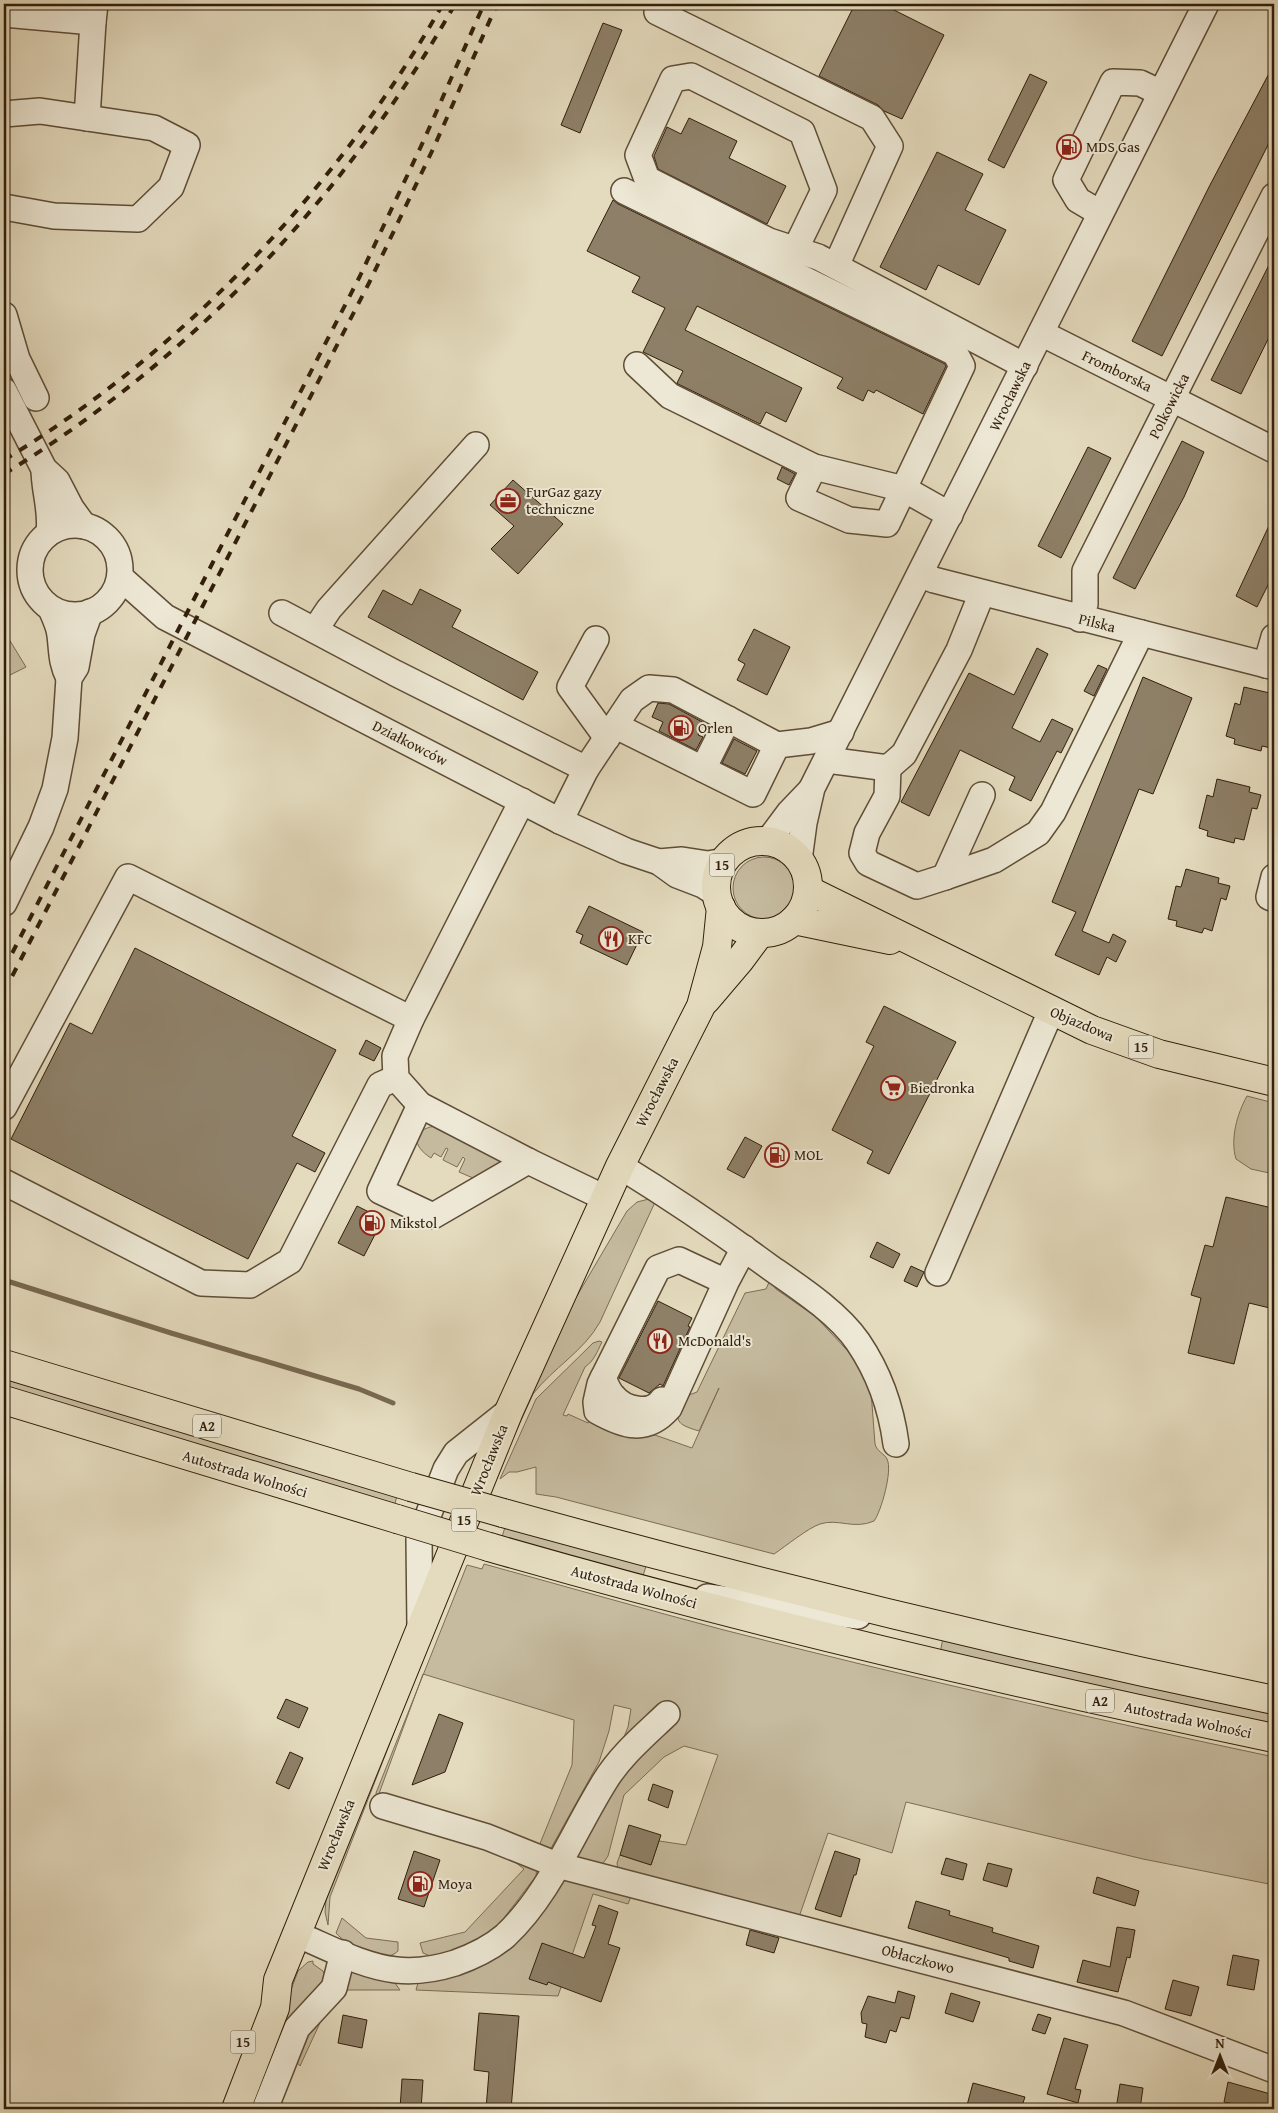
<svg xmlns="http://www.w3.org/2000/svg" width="1278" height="2113" font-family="'Gentium Book Plus',serif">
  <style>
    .green { fill: #c6bb9f; stroke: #7c6c54 }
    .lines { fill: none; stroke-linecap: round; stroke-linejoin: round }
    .stream { stroke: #786951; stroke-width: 5 }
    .building { fill: #8e8068; stroke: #311e0a }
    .minor-casing { stroke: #5e4d37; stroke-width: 28 }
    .major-casing { stroke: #311e0a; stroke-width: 30 }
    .highway-casing { stroke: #311e0a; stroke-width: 30 }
    .minor { stroke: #ede8d5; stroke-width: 25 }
    .major { stroke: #e4dbbe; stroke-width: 28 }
    .highway { stroke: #e4dbbe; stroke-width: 28 }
    .rail { stroke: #311e0a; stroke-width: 4; stroke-dasharray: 9 9; stroke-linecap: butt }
    .highway-bridge-casing { stroke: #311e0a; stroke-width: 30; stroke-linecap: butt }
    .highway-bridge { stroke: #e4dbbe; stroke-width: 28 }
    .labels { text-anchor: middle; stroke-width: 4; stroke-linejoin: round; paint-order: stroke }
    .shield { fill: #ede8d5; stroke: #695b47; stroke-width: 1 }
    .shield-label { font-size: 14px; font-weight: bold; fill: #311e0a }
    .poi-label { font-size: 15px; fill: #311e0a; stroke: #ede8d5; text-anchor: start }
    .street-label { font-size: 15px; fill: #311e0a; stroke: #ede8d5 }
  </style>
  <rect width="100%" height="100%" fill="#e4dbbe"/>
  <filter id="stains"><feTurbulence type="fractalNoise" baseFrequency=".004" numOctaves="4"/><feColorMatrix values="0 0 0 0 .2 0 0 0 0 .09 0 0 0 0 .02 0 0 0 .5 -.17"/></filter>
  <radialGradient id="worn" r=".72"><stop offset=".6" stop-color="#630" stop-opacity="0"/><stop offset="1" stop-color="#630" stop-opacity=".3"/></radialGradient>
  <g class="green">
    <path d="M4,631L26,667L4,678Z"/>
    <circle cx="764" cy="888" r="31"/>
    <path d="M1247,1096L1274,1103V1174L1251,1169L1236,1159C1230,1139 1237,1114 1247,1096Z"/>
    <path d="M435,1126L501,1160L503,1165L473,1178L459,1172L465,1159L463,1157L457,1167L443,1160L448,1149L446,1148L441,1157L434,1153L431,1158C412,1146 411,1130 435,1126Z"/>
    <path d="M649,1199L656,1200L600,1322C584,1351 553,1368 533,1394L492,1484L564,1318L627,1211L637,1202Z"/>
    <path d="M770,1280L776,1289L816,1317L859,1363L871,1391L875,1444C877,1452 884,1453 887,1459C893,1470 881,1512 874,1521C854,1530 838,1518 820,1524C808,1528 786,1546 774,1554L556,1497L536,1494V1467L517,1472H509L500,1479L536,1399L593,1343L599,1341L602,1342C597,1352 594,1361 585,1367L563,1415L567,1416L568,1414L588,1423L590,1417L634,1437L655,1435L692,1448L719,1388L699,1431C675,1424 675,1421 681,1398L697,1392L745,1293L766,1289Z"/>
    <path d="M4,1377L397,1496L394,1507L4,1387Z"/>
    <path d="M506,1524L647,1563L642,1579L501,1540Z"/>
    <path d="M458,1563H460L330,1897L328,1925L325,1912L326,1900Z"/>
    <path d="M484,1564C564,1586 644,1609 724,1630C907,1677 1090,1718 1274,1757V1885L1143,1859L906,1802L892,1853L828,1833L799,1917L618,1870L617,1863L620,1855L651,1865L659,1841L686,1845L718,1755L684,1746L664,1757L624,1795L608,1856L602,1865L578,1861L574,1849L639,1751L680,1714L668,1700L620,1747L628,1727L631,1709L614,1705L609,1731L599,1762L550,1850L537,1851L572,1765L574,1720L423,1674L377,1799L376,1793L467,1565L482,1569Z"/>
    <path d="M943,1638L1274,1712V1727L940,1653Z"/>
    <path d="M492,1844L537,1867L536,1876L494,1931L475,1944L438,1956H430L423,1953L420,1943L465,1932L524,1869Z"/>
    <path d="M566,1879L632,1894L628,1904L593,1894L558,1996L416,1990L418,1983L447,1973L558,1882Z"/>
    <path d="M342,1918L366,1938L398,1942V1951C384,1966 346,1945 336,1933Z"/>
    <path d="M313,1961V1964L323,1971L326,1977L257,2109H247L298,1971L308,1962Z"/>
    <path d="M353,1971L392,1979L400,1990H348L325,2012L300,2066L294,2059L295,2044Z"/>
  </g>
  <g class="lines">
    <path class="stream" d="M4,1280L171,1333L359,1389L393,1403"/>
  </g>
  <g class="building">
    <path d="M855,4H882L944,35L902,119L884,111L878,105L819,76Z"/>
    <path d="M603,23L622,30L580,133L561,125Z"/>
    <path d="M1274,64V133L1162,356L1132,341L1210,185Z"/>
    <path d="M1030,74L1047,82L1004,168L988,160Z"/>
    <path d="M689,118L737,141L729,158L786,186L767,224L658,169L654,156L667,127L681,134Z"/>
    <path d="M937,152L983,174L965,210L1006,230L979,285L938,265L926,290L880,267Z"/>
    <path d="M613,200L618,204L945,364L946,366L923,414L876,390L874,393L868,390L863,401L837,388L843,378L697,306L685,330L802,388L786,422L766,412L760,424L678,384L677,383L683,371L643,352L665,308L632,292L640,277L587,251Z"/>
    <path d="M1274,255V327L1241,394L1211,380Z"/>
    <path d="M1182,441L1204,452L1184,497L1135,589L1113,578Z"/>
    <path d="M1088,447L1111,458L1061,558L1038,546Z"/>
    <path d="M782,467L795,474L789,485L777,479Z"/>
    <path d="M513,480L563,524L518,574L491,549L514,526L490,505Z"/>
    <path d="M1274,515V573L1257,607L1236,596Z"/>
    <path d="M420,589L461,610L452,627L538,672L523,700L368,617L383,590L412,605Z"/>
    <path d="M754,629L790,647L767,695L737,680L745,664L738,660Z"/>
    <path d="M1037,648L1048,654L1012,728L1040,742L1052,719L1073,729L1061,753L1057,751L1031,801L1009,790L1015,777L960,750L929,816L901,802L969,673L1014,695Z"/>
    <path d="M1098,665L1107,669L1094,696L1084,691Z"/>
    <path d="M1143,677L1192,698L1153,794L1139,789L1082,931L1109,943L1113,934L1126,941L1116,962L1107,957L1099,975L1055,955L1076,912L1052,902Z"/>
    <path d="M1244,687L1274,694V735L1271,748L1262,746L1261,751L1234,744L1235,739L1226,736L1235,703L1240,705Z"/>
    <path d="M658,703L669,704L704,723L698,735L703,737L696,750L659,731L663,722L652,717Z"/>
    <path d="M734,739L757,751L745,774L722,763Z"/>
    <path d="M1217,779L1250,787L1249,792L1261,795L1257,809L1252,808L1244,840L1235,838L1234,843L1207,836L1208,831L1199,828L1207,795L1213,797Z"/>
    <path d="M1186,869L1219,878L1218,883L1230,886L1226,900L1221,898L1212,931L1204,928L1202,933L1176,926L1177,921L1168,919L1176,886L1181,887Z"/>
    <path d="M589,906L643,932L627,965L580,943L583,935L576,932Z"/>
    <path d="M135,948L336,1050L292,1136L325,1153L315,1172L297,1163L248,1259L11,1139L70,1023L92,1034Z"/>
    <path d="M884,1006L956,1042L889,1174L867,1163L873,1151L832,1130L874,1046L866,1042Z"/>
    <path d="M366,1040L381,1048L374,1061L359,1054Z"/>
    <path d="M745,1137L762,1146L744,1178L727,1169Z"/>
    <path d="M1226,1197L1272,1208L1269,1219H1274V1309L1249,1303L1234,1364L1188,1353L1201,1298L1191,1295L1205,1245L1213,1247Z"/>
    <path d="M357,1206L383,1219L364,1256L338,1243Z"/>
    <path d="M877,1242L900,1254L893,1268L870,1257Z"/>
    <path d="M911,1266L924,1272L917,1287L904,1281Z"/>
    <path d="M658,1301L692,1318L688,1326L690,1327L663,1386L660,1384L649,1393L619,1378Z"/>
    <path d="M286,1699L308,1708L299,1728L277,1718Z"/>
    <path d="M439,1714L463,1723L445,1772L412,1785Z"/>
    <path d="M290,1752L303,1758L289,1789L276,1783Z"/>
    <path d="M653,1784L673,1791L668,1808L648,1800Z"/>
    <path d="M629,1825L661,1835L651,1865L620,1855Z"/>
    <path d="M414,1851L440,1860L424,1907L398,1899Z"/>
    <path d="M835,1851L860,1859L856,1875H854L841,1917L815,1909Z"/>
    <path d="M946,1858L967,1864L963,1880L941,1874Z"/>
    <path d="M988,1863L1012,1869L1007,1887L983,1880Z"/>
    <path d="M1097,1877L1139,1891L1135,1906L1093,1893Z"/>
    <path d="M916,1901L950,1911L949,1915L993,1928L992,1932L1039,1946L1033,1968L1009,1961V1958L908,1928Z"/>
    <path d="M599,1905L618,1912L608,1944L620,1948L601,2002L548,1982L547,1985L529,1979L542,1943L584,1958L596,1926L592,1925Z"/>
    <path d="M1117,1927L1135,1930L1130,1958L1127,1957L1118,1992L1077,1982L1083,1960L1110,1967Z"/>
    <path d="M750,1930L779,1938L774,1953L746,1945Z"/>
    <path d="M1233,1955L1259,1960L1254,1990L1227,1985Z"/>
    <path d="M1173,1980L1199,1987L1191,2016L1165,2009Z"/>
    <path d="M898,1991L915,1996L909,2019L901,2017L896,2032L890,2030L886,2043L865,2037L867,2024L862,2023L861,2013L868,1996L895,2003Z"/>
    <path d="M951,1993L980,2002L973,2022L945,2013Z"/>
    <path d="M479,2013L519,2016L511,2109H486L489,2072L474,2070Z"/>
    <path d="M1038,2014L1051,2018L1045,2034L1032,2030Z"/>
    <path d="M343,2015L367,2020L362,2048L338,2043Z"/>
    <path d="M1064,2038L1088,2045L1075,2089L1081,2090L1078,2103L1047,2094Z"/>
    <path d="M402,2079L423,2080L421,2109H400Z"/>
    <path d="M1228,2082L1274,2095V2109H1260L1224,2102Z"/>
    <path d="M973,2083L1025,2097L1021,2109H966Z"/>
    <path d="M1120,2084L1143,2088L1140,2109H1116Z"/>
  </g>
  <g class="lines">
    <defs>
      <g id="minor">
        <path d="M657,12L872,118L890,146L836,266"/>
        <path d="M4,14L93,22L95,4"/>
        <path d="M4,114L40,111L154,128L187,145L171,187L138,219L54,216L4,207"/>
        <path d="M87,118L93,22"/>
        <path d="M624,191L955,353L962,366L887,524L849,520L799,498L814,467"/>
        <path d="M1100,213L1078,200L1066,180L1113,82L1140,83L1161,93"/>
        <path d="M795,250L824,190L802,132L691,76L673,79L638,155L647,179L769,241L818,257L1025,366"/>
        <path d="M4,315L17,359L36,398"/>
        <path d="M1041,333L1274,450"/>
        <path d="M637,365L670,396L814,467L904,489L950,515"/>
        <path d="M4,391L44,469L57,481L71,508L84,526"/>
        <path d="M44,469C44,491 52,511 49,532"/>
        <circle cx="75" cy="570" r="45"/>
        <path d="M921,575L934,580L1274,667"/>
        <path d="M120,577L165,617L560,821L626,851L659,862L677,875L703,885L717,894"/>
        <path d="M51,609C55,618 59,626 60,635C62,651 61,663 69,678"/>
        <path d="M282,613L395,673L586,769L560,821"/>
        <path d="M1080,619L1085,604V571L1274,196"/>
        <path d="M315,630L329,609L476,445"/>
        <path d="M596,639L570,687L607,738"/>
        <path d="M1266,665L1274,637"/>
        <path d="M616,726L753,794L777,745"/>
        <path d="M827,760L888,768L904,754L959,650L982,593"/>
        <path d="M888,768L887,796L867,833L862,853L868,863L917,886L945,877L982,795"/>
        <path d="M586,769L632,700L649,688L673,690L777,745L811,741L841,732"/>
        <path d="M703,769L728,719"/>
        <path d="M522,801L411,1019L395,1056L396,1078L420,1105L528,1161L605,1198"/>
        <path d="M768,841L789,813L811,790"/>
        <path d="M799,860L804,823L812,788L1206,4"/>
        <path d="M659,862L682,860L708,864L725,861"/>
        <path d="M945,877L994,860L1038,833L1053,812L1141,633"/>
        <path d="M1274,877L1269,897L1274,899"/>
        <path d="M4,903L41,827L55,789L65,738L69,678L76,667L82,634L90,612"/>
        <path d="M420,1105L380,1191L433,1216L528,1161"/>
        <path d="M4,1107L128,877L411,1019"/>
        <path d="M620,1166C672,1198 722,1232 771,1268C800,1288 838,1313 858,1342C879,1373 891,1406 896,1444"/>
        <path d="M4,1182L201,1283L250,1285L290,1261L380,1085L396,1078"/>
        <path d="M938,1273L1051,1011"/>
        <path d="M726,1282L679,1260L658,1268L600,1384L596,1402L597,1411C624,1426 646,1434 669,1408L726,1282L744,1248"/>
        <path d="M603,1378C606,1384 608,1391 613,1396C624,1410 651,1416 662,1400"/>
        <path d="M707,1597L858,1616"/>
        <path d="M420,1628L419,1539L446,1469L456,1453L509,1411"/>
        <path d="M383,1806L487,1837L557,1865L1124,2013L1274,2070"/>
        <path d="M296,1934C328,1947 361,1966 396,1970C415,1972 436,1969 455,1963C472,1957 491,1948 505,1936C550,1894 573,1832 605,1781C621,1755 645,1735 667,1714"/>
        <path d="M265,2109L297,2028L334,1988L343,1953"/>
      </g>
      <g id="major">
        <circle cx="762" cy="887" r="46"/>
        <path d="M808,890L1092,1030L1159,1054L1274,1082"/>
        <path d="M794,920L890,940"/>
        <path d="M706,1000L740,960L760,933"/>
        <path d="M236,2109L275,2008L278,1980L509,1411L620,1166L701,1006L717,947L721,907"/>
      </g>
      <g id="highway">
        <path d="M4,1364L411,1487"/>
        <path d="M4,1400L397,1519"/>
        <path d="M503,1513C758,1584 1015,1646 1274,1700"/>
        <path d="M489,1547C748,1622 1011,1683 1274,1738"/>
      </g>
    </defs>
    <use href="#minor" class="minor-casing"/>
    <use href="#major" class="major-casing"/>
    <use href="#highway" class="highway-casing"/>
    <use href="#minor" class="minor"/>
    <use href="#major" class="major"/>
    <use href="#highway" class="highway"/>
    <g class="rail">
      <path d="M4,460C185,350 338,188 443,4"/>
      <path d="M4,474C191,360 348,194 455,4"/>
      <path d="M4,969L360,276L423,142L484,4"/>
      <path d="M4,992L370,281L434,147L497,4"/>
    </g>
    <defs>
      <g id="highway-bridge">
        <path d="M411,1487L503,1513"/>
        <path d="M397,1519L489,1547"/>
      </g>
    </defs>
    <use href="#highway-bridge" class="highway-bridge-casing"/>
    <use href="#highway-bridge" class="highway-bridge"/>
  </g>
  <defs>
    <symbol id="fuel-ring" viewBox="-11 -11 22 22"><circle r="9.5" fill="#ede8d5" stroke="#8f2418" stroke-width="1.5"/><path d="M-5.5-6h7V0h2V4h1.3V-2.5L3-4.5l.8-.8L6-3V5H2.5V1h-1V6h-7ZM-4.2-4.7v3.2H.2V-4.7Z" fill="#8f2418"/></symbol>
    <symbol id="office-ring" viewBox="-11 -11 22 22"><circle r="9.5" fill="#ede8d5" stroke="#8f2418" stroke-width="1.5"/><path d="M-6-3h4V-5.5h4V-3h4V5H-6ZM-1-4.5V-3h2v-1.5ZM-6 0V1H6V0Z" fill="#8f2418"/></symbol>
    <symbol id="restaurant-ring" viewBox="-11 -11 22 22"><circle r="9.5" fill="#ede8d5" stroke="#8f2418" stroke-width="1.5"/><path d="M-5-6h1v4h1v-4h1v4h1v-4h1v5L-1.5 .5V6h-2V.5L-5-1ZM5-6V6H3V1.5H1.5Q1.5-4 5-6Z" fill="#8f2418"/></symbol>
    <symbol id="supermarket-ring" viewBox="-11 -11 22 22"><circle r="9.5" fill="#ede8d5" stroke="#8f2418" stroke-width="1.5"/><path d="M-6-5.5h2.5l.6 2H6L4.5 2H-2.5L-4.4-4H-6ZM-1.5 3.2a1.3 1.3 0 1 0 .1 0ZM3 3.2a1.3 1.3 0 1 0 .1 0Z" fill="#8f2418"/></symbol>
  </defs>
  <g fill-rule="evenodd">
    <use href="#fuel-ring" x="1055" y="133" width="28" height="28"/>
    <use href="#office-ring" x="494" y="487" width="28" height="28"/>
    <use href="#fuel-ring" x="667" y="714" width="28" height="28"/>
    <use href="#restaurant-ring" x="597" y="925" width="28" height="28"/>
    <use href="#supermarket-ring" x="879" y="1074" width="28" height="28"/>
    <use href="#fuel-ring" x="763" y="1141" width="28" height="28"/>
    <use href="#fuel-ring" x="358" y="1209" width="28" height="28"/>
    <use href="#restaurant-ring" x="646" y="1327" width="28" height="28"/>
    <use href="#fuel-ring" x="406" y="1870" width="28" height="28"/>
  </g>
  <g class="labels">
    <g class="shield">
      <rect x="709.5" y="853.5" width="25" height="23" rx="4"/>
      <rect x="1128.5" y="1035.5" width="25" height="23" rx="4"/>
      <rect x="193" y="1414.5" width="28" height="23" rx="4"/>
      <rect x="451.5" y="1508.5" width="25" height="23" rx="4"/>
      <rect x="1086" y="1689.5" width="28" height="23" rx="4"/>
      <rect x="230.5" y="2030.5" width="25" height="23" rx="4"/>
    </g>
    <g class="shield-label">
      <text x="722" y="870">15</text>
      <text x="1141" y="1052">15</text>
      <text x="207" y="1431">A2</text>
      <text x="464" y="1525">15</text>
      <text x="1100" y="1706">A2</text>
      <text x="243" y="2047">15</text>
    </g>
    <g class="poi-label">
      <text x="1086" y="152">MDS Gas</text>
      <text x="526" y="497">FurGaz gazy<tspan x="526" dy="17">techniczne</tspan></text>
      <text x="698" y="733">Orlen</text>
      <text x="628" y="944">KFC</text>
      <text x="910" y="1093">Biedronka</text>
      <text x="794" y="1160">MOL</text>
      <text x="390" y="1228">Mikstol</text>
      <text x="678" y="1346">McDonald's</text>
      <text x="438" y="1889">Moya</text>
    </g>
    <g class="street-label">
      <text transform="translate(1117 371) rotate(26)" y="5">Fromborska</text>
      <text transform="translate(1010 396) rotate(-64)" y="5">Wrocławska</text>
      <text transform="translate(1169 406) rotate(-63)" y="5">Polkowicka</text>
      <text transform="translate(1097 623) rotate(14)" y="5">Pilska</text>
      <text transform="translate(410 743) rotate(27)" y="5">Działkowców</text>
      <text transform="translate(1082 1024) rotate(23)" y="5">Objazdowa</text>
      <text transform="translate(657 1092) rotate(-63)" y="5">Wrocławska</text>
      <text transform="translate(489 1460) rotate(-68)" y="5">Wrocławska</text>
      <text transform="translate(245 1474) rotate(17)" y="5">Autostrada Wolności</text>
      <text transform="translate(634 1587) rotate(15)" y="5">Autostrada Wolności</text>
      <text transform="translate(1188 1720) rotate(12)" y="5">Autostrada Wolności</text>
      <text transform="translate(336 1835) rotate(-68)" y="5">Wrocławska</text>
      <text transform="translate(918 1959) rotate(15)" y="5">Obłaczkowo</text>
    </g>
  </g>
  <rect width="1278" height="2113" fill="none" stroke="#e4dbbe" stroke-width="20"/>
  <rect x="5" y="5" width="1268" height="2103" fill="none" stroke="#311e0a" stroke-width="2.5"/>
  <rect x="10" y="10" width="1258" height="2093" fill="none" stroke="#311e0a"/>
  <g transform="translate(1220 2056)" stroke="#ede8d5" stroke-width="4" paint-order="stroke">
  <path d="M0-4L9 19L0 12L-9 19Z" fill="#311e0a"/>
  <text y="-8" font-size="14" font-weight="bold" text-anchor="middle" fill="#311e0a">N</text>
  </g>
  <rect width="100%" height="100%" filter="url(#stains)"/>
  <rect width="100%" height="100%" fill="url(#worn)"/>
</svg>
